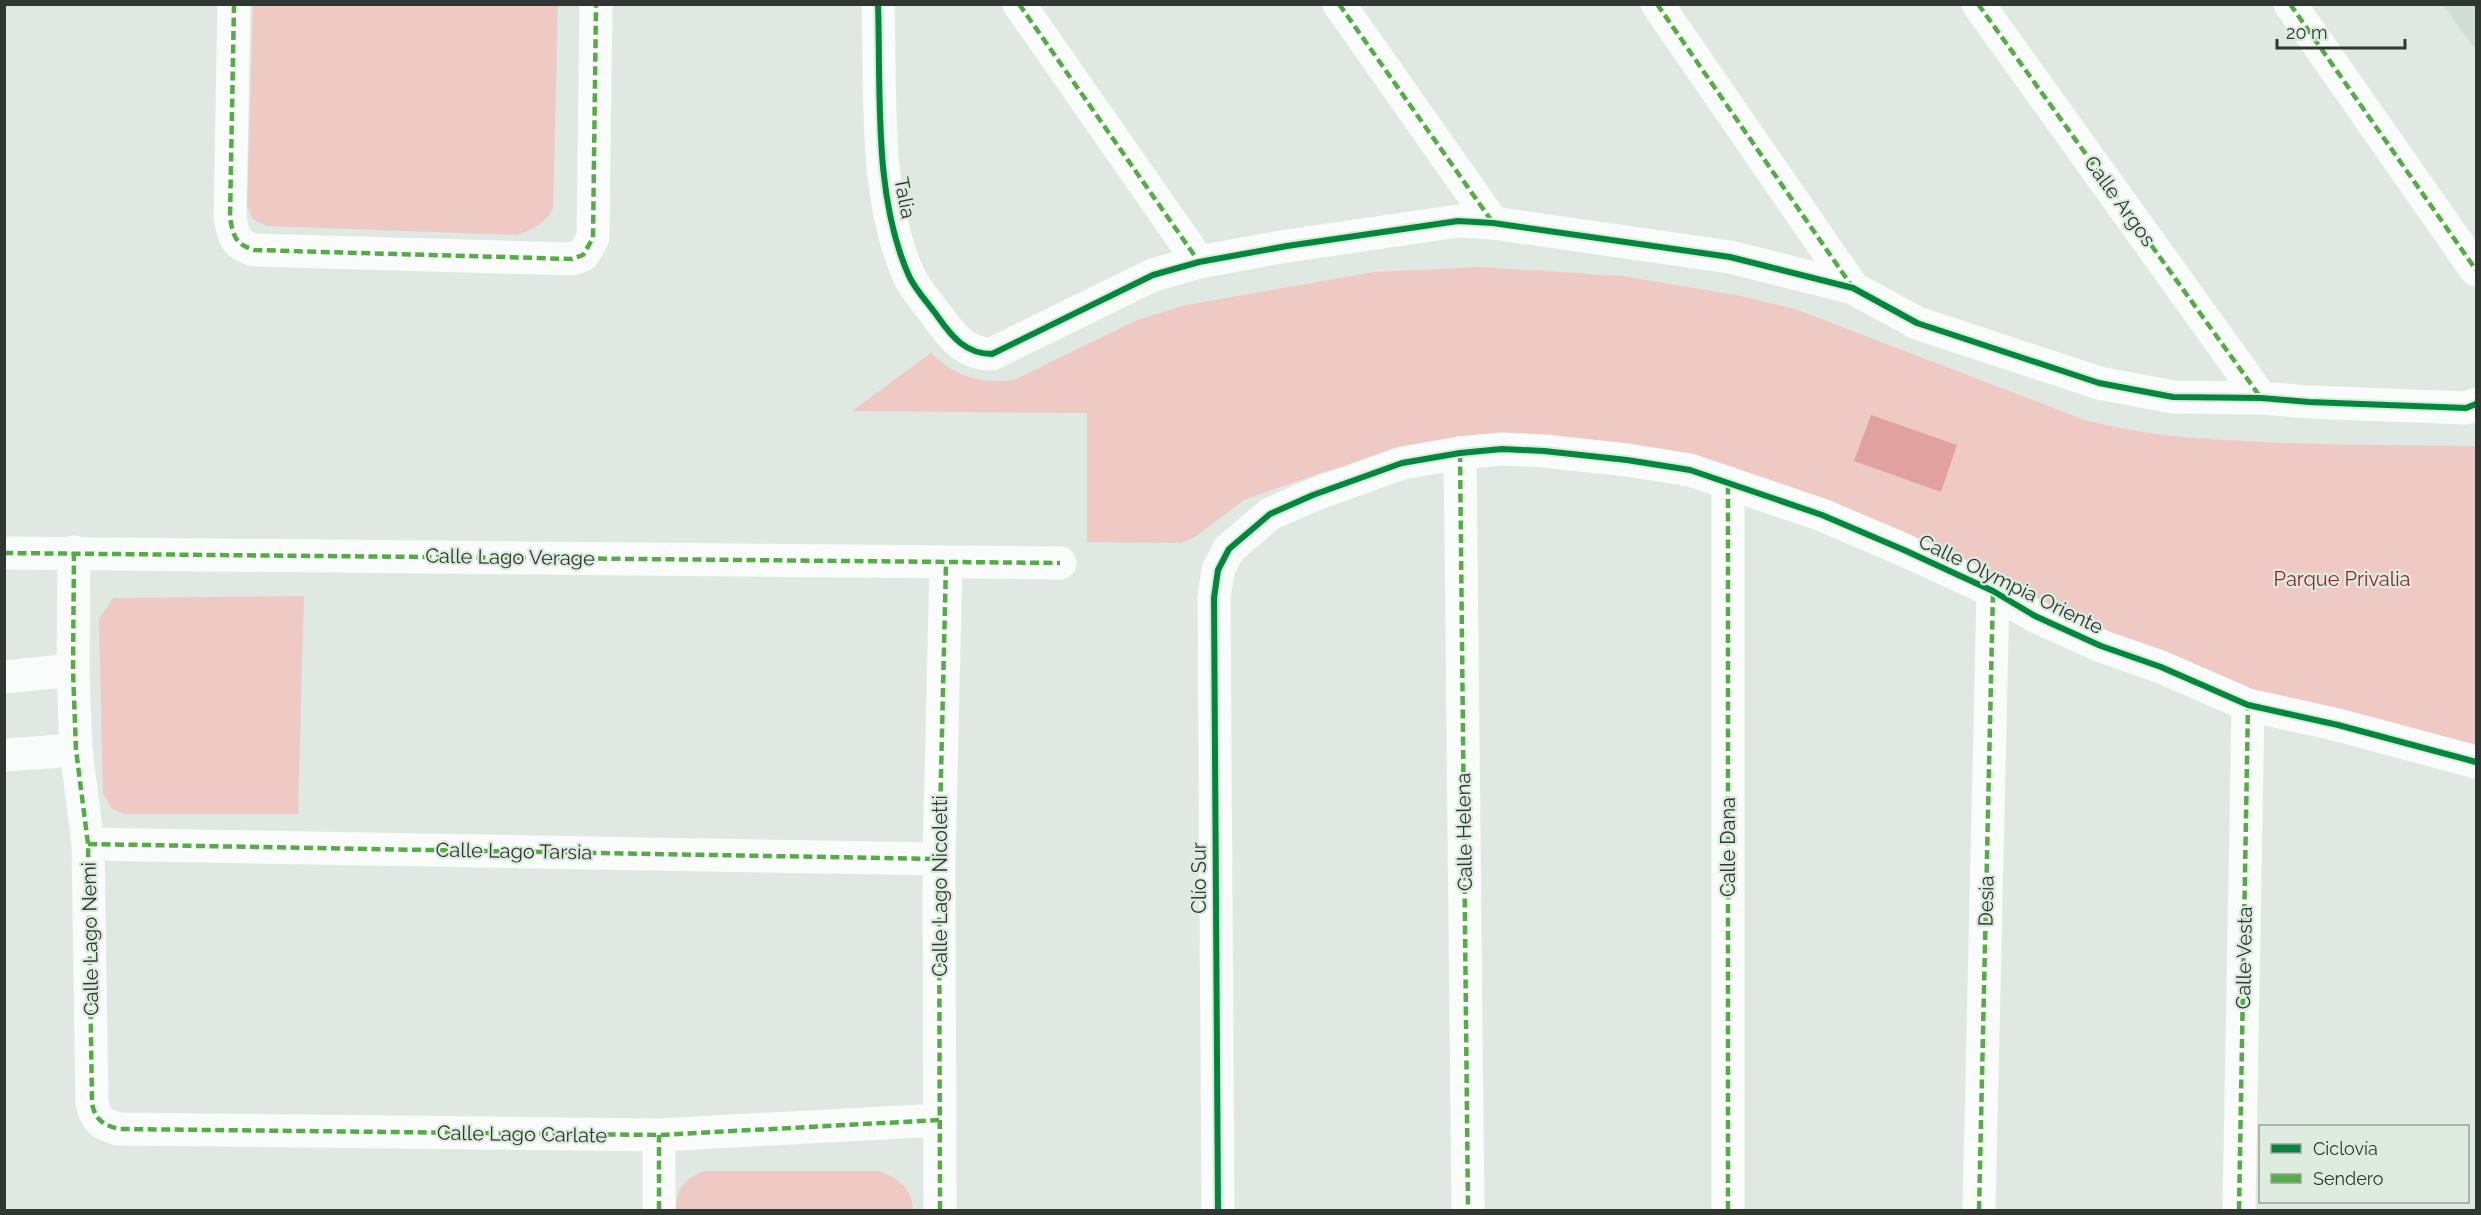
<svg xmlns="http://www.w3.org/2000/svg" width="2481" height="1215" font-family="Raleway,sans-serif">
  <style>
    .built { fill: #d0dfd3 }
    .green { fill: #efcac5 }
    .water { fill: #e1a29f }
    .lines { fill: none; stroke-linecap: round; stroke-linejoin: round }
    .minor { stroke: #fafcfb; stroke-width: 33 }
    .quiet { stroke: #54ac45; stroke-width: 4.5; stroke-dasharray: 9 4.5; stroke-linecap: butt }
    .cycleway-casing { stroke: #ddecdf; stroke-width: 10 }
    .cycleway { stroke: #00873e; stroke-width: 6 }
    .labels { text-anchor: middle; stroke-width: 4.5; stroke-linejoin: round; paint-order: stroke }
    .street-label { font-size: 20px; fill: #303631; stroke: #ddecdf }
    .park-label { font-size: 20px; fill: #91222c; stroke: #ddecdf }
  </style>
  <rect width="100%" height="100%" fill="#e0e8e2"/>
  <path class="built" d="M2443,5H2476V51Z"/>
  <g class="green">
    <path d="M253,5H558L553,208C545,224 534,229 517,235L267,226L253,219L247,206Z"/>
    <path d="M1480,267L1623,276L1741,296L1795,309L2082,419C2143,436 2200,439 2262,442C2334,445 2405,445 2476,446V754L2264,698L1703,469L1367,461L1323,472L1244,500L1195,537L1181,543L1087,542V413L852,411L931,353C954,376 984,386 1016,379L1137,320L1186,305L1374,272Z"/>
    <path d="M304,596L298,814H125L112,809L103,794L99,619L113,598Z"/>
    <path d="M704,1171H879C898,1178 912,1188 913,1210H676C676,1188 684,1180 704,1171Z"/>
  </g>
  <path class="water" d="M1871,415L1957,445L1941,492L1854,461Z"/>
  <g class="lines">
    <g class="minor">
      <path d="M234,4L230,217C233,236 235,244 254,250L572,259L583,255L593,238L596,4"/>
      <path d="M878,4C881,92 873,195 909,276C916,291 929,304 938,317C952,337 966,354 992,354L1153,275L1199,262L1287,246L1458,221L1493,223L1730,257L1853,288L1917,323L2099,383L2173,397L2261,398L2309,402L2466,408L2476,404"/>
      <path d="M1019,4L1199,262"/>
      <path d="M1339,4L1493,223"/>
      <path d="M1657,4L1853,288"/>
      <path d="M1978,4L2261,398"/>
      <path d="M2290,4L2476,270"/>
      <path d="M1460,453L1468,1210"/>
      <path d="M74,552L73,670L76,750L88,844L92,1103C95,1120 103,1125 119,1129L659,1135L939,1120"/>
      <path d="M4,553L1060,563"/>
      <path d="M4,677L73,670"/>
      <path d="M4,755L76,750"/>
      <path d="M88,844L939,859"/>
      <path d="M659,1210V1135"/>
      <path d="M940,1210L939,859L946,563"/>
      <path d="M1218,1210L1214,598L1218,570L1229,549L1270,514L1313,495L1402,463L1460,453L1502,449L1544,451L1627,460L1690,470L1822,515L1904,550L1993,591L2035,616L2101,646L2161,667L2248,705L2338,725L2476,762"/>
      <path d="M1728,1210V483"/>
      <path d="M1979,1210L1993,591"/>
      <path d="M2239,1210L2248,705"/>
    </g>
    <g class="quiet">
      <path d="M234,4L230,217C233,236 235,244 254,250L572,259L583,255L593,238L596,4"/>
      <path d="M1019,4L1199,262"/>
      <path d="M1339,4L1493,223"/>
      <path d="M1657,4L1853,288"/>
      <path d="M1978,4L2261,398"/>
      <path d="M2290,4L2476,270"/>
      <path d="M1460,453L1468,1210"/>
      <path d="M74,552L73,670L76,750L88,844L92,1103C95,1120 103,1125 119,1129L659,1135L939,1120"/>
      <path d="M4,553L1060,563"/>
      <path d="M88,844L939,859"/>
      <path d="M659,1210V1135"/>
      <path d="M940,1210L939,859L946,563"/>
      <path d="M1728,1210V483"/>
      <path d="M1979,1210L1993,591"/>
      <path d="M2239,1210L2248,705"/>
    </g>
    <defs>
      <g id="cycleway">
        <path d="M878,4C881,92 873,195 909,276C916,291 929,304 938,317C952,337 966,354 992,354L1153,275L1199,262L1287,246L1458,221L1493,223L1730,257L1853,288L1917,323L2099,383L2173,397L2261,398L2309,402L2466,408L2476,404"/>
        <path d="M1218,1210L1214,598L1218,570L1229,549L1270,514L1313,495L1402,463L1460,453L1502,449L1544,451L1627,460L1690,470L1822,515L1904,550L1993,591L2035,616L2101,646L2161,667L2248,705L2338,725L2476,762"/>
      </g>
    </defs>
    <use href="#cycleway" class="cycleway-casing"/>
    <use href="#cycleway" class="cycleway"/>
  </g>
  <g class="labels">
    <g class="street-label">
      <text transform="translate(905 198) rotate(79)" y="7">Talia</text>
      <text transform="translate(2120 201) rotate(54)" y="7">Calle Argos</text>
      <text transform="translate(510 557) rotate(1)" y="7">Calle Lago Verage</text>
      <text transform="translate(2011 584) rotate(26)" y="7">Calle Olympia Oriente</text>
      <text transform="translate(1464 832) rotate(-91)" y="7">Calle Helena</text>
      <text transform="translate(1728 847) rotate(-90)" y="7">Calle Dana</text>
      <text transform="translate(514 851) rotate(1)" y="7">Calle Lago Tarsia</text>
      <text transform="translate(1199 878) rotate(-90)" y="7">Clío Sur</text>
      <text transform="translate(940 886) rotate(-90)" y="7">Calle Lago Nicoletti</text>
      <text transform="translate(1986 901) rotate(-89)" y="7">Desia</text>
      <text transform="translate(90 939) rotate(-91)" y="7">Calle Lago Nemi</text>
      <text transform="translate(2244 958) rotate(-89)" y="7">Calle Vesta</text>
      <text transform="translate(522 1134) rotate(1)" y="7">Calle Lago Carlate</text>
    </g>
    <g class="park-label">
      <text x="2342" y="586">Parque Privalia</text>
    </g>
  </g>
  <rect width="2481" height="1215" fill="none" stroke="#303631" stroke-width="12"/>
  <rect x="2259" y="1125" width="210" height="78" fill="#ddecdf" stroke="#98a399" stroke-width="1.5"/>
  <rect x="2271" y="1144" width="30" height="9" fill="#00873e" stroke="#98a399" stroke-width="1.5"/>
  <text x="2313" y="1155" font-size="18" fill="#303631">Ciclovía</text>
  <rect x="2271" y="1174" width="30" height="9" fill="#54ac45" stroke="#98a399" stroke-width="1.5"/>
  <text x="2313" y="1185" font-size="18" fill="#303631">Sendero</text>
  <path d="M2277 39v9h128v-9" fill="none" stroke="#303631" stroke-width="3"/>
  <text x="2286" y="39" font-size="18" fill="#303631" stroke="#ddecdf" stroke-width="4.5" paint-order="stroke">20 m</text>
</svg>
